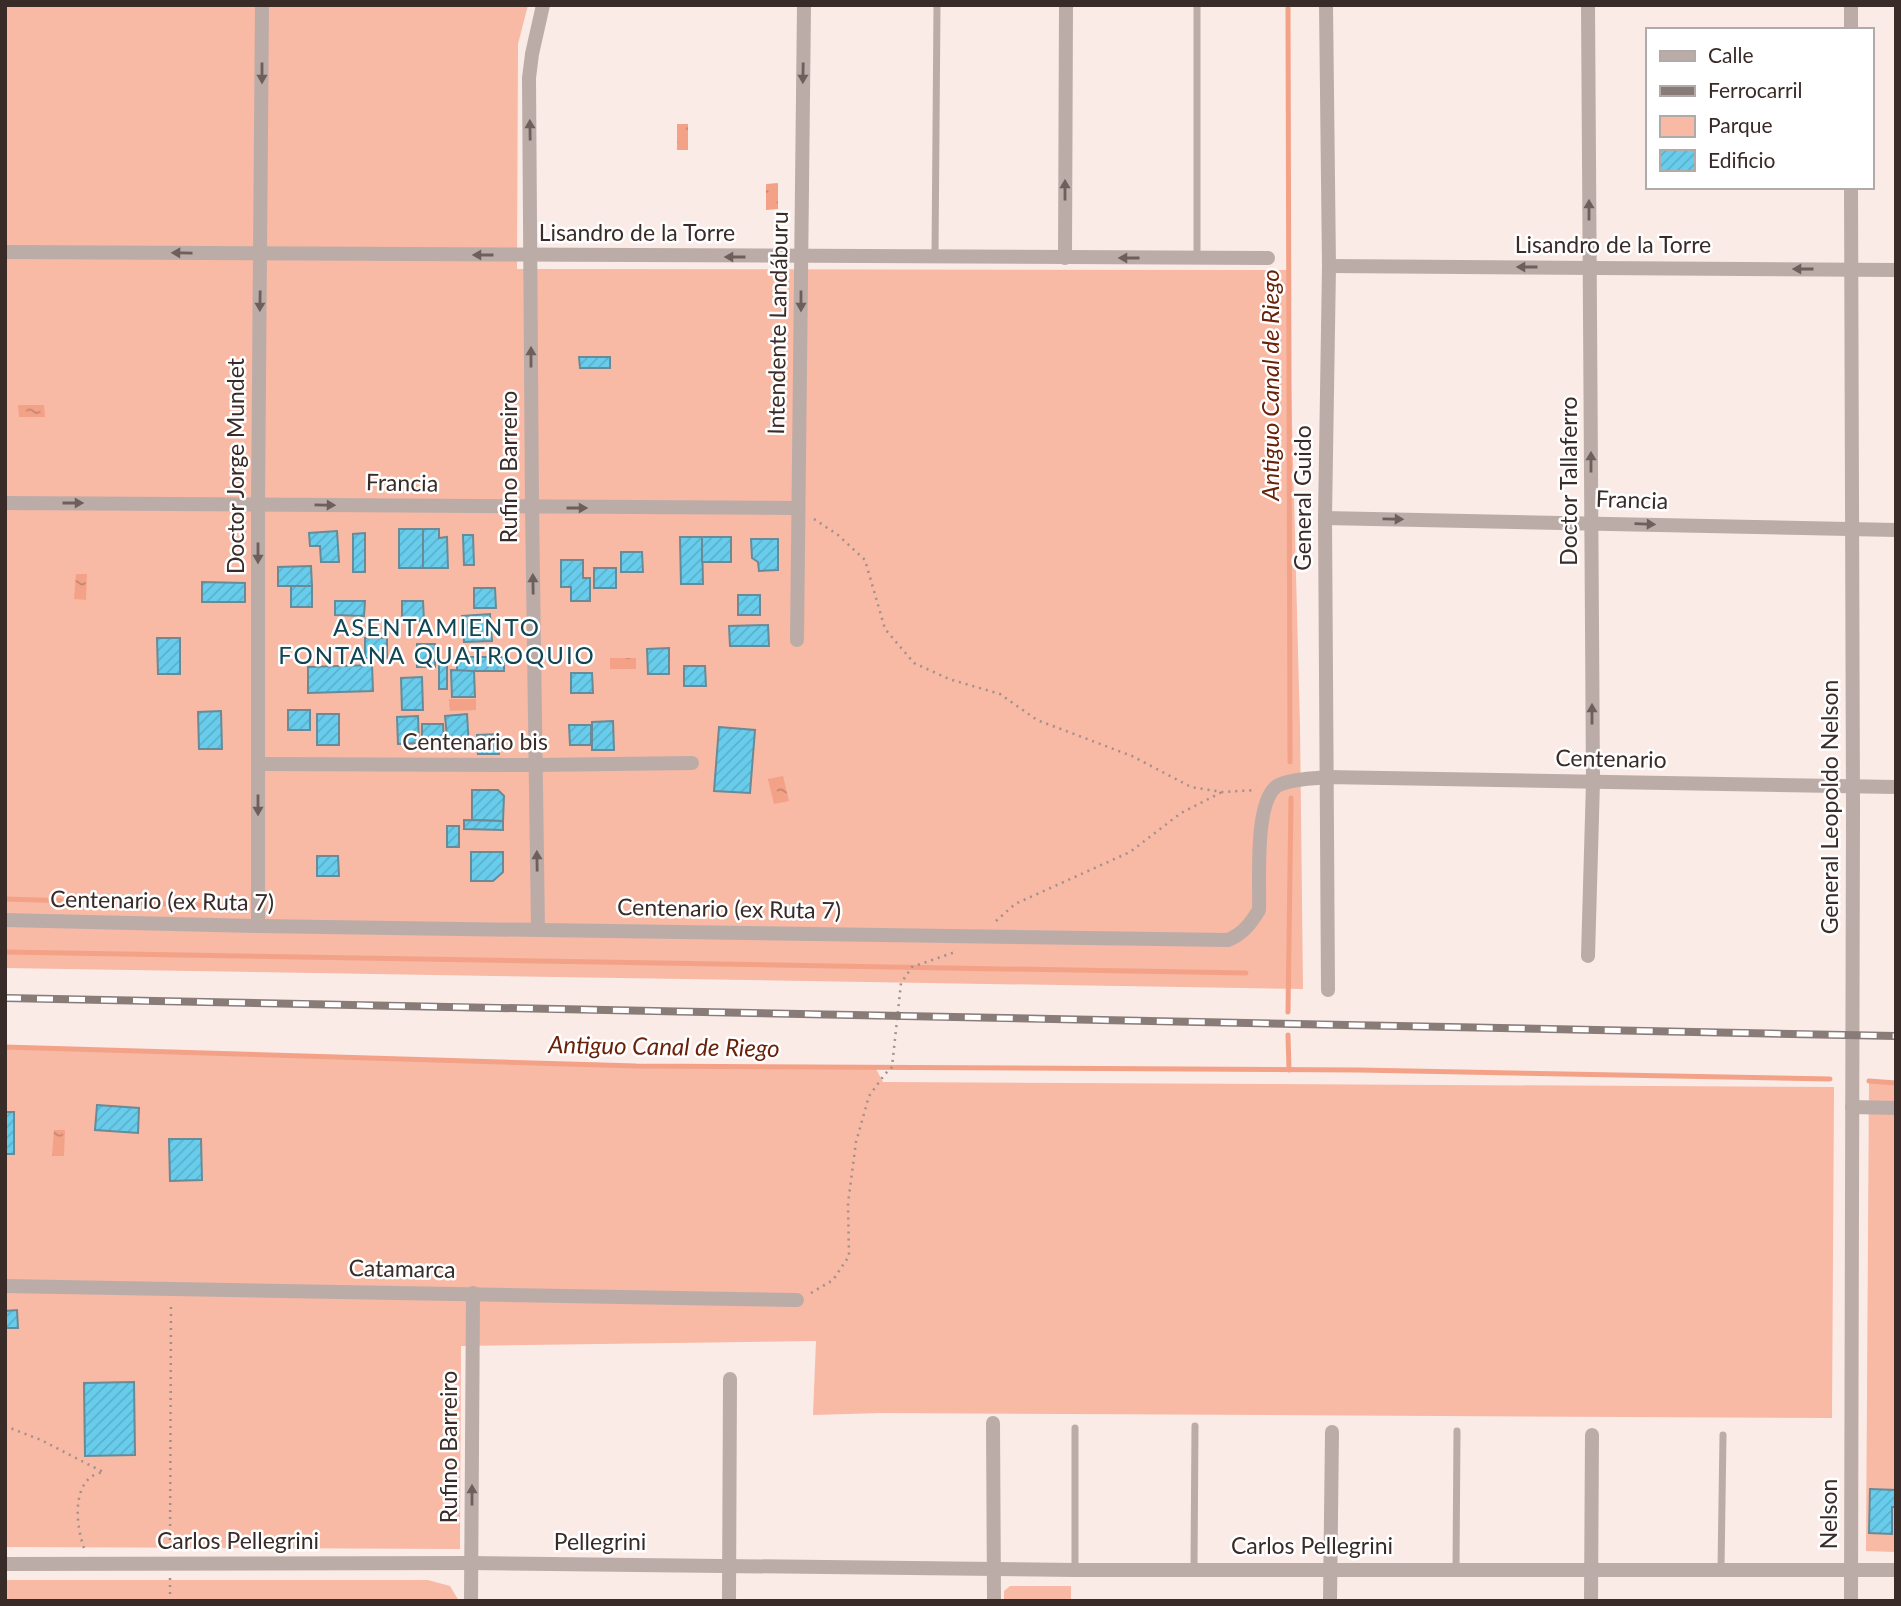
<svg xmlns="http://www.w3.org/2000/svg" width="1901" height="1606" font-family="Lato,sans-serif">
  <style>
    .green { fill: #f8b9a5 }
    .water { fill: url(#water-ripples) }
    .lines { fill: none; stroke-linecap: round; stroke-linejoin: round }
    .stream { stroke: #f3a288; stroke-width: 5 }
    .building { fill: url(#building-hatch); stroke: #688b97; stroke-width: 2 }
    .path { stroke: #9f908c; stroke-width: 2.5; stroke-dasharray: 2 5; stroke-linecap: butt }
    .lane { stroke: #bcaca8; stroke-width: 7 }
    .street { stroke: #bcaca8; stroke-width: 14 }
    .rail-casing { stroke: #897b77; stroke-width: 8 }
    .rail { stroke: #fff; stroke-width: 5; stroke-dasharray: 16; stroke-linecap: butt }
    .oneway { fill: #6d5f5b }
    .labels { text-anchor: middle; stroke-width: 5; stroke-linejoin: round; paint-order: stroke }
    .street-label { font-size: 23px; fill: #392b27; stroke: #fff }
    .water-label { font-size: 24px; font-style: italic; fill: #692209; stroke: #fff }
    .neighbourhood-label { font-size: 24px; letter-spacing: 2px; fill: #0f4655; stroke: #fff }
  </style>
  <defs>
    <pattern id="water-ripples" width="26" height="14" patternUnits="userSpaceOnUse" patternTransform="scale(1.75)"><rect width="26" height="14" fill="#f3a288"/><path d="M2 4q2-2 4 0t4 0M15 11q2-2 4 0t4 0" fill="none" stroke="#c6846f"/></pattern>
    <pattern id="building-hatch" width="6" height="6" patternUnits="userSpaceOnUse" patternTransform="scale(1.75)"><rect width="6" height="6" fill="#68cdec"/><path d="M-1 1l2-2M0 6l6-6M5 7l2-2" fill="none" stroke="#5bb0ca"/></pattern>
  </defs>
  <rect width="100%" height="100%" fill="#faebe7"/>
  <g class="green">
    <path d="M5,5H528L518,44L517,269L1288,270L1300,727L1303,989L5,968Z"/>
    <path d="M5,1048L636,1066L875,1067L883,1082L1834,1087L1832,1418L880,1413L813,1415L816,1341L461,1346L460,1549L5,1547Z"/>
    <path d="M1869,1081L1896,1082V1552L1866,1551Z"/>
    <path d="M5,1580H428L450,1586L459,1601H5Z"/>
    <path d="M1010,1586H1071V1601H1004V1591Z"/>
  </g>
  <g class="water">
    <rect x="677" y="124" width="11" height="26"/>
    <path d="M778,183V209L766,210V184Z"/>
    <path d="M18,405H44L45,417H19Z"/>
    <path d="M76,574H87L86,600L74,599Z"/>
    <rect x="610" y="658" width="26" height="11"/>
    <path d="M449,699H476V710L450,711Z"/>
    <path d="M783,776L789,801L774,804L768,779Z"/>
    <path d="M54,1130H65L64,1156H52Z"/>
  </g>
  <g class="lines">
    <g class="stream">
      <path d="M1288,8L1290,762"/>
      <path d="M5,899L233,906"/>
      <path d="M5,952L1246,973"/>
      <path d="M1288,1012L1291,798"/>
      <path d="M1288,1035L1289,1070"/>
      <path d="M5,1047L636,1066L1359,1070L1830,1079"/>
      <path d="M1869,1081L1896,1083"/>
    </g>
  </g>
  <g class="building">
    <path d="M579,357H610V368H580Z"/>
    <rect x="399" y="529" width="24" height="39"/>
    <path d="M423,529H439V538L447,537L448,568H423Z"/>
    <path d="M337,531L339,562H321L320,546H310L309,533Z"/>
    <path d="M365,533V572H353V534Z"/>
    <path d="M463,535H473L474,565H464Z"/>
    <path d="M680,537H702L703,584H681Z"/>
    <rect x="702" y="537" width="29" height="25"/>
    <path d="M751,539H778V570L759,571L758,562L752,558Z"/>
    <path d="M621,552H642L643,572H621Z"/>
    <path d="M561,560H583V578H590V601H571V587H561Z"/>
    <path d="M311,566L312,586H278V567Z"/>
    <rect x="594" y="568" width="22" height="20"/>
    <path d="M202,582L245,583V602H202Z"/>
    <rect x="291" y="586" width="21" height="21"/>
    <path d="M474,588H495L496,608H474Z"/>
    <rect x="738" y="595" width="22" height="20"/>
    <path d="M335,601H365L364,616L335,615Z"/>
    <path d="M402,601H423L424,621H402Z"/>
    <path d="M490,614L492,641L464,642L462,616Z"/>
    <path d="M768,625L769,646H730L729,626Z"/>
    <path d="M157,638H180V674H158Z"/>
    <rect x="365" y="638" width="22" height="20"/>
    <rect x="417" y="644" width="18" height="23"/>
    <path d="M669,648V674H648L647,649Z"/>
    <rect x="457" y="657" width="47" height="14"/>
    <rect x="439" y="661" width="8" height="28"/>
    <path d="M372,665L373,691L308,693V667Z"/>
    <path d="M684,666H705L706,686H684Z"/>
    <path d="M451,670L474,671L475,697H452Z"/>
    <path d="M571,673H592L593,693H571Z"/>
    <path d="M422,677L423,710H402L401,678Z"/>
    <rect x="288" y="710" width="22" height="20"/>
    <path d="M221,711L222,749H199L198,712Z"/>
    <rect x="317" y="714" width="22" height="31"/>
    <path d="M467,714L469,747L448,748L445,716Z"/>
    <path d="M418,716L419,743L398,744L397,717Z"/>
    <path d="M613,721L614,750H592V722Z"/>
    <path d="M422,724H443L444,744H422Z"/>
    <path d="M569,725H591V745H570Z"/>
    <path d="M719,727L755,730L750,793L714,791Z"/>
    <path d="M499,734V754H478L477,735Z"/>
    <path d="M472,790H498L504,796L503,821L472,820Z"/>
    <path d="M464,820L503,821V830L464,829Z"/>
    <rect x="447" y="826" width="12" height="21"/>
    <path d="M471,852H503V872L493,881H471Z"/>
    <path d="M317,856H338L339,876H317Z"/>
    <path d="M97,1105L139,1108L138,1133L95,1130Z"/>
    <rect x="5" y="1112" width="9" height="42"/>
    <path d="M169,1139H201L202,1180L170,1181Z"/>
    <path d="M17,1310L18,1328H5V1311Z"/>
    <path d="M134,1382L135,1455L85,1456L84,1383Z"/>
    <path d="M1870,1489L1896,1490V1507H1892V1534L1869,1533Z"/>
  </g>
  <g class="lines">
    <g class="path">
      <path d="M814,519L838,535L865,560L885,629L914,663L949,679L1000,694L1037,720L1132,756L1191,787L1222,792L1256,790"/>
      <path d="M996,921L1015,904L1130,852L1181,813L1222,792"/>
      <path d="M811,1293L833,1280L849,1256L848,1203L856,1142L869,1096L885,1074L892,1067L901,983L912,967L955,952"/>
      <path d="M5,1426L41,1440L103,1472"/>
      <path d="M170,1547L171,1305"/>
      <path d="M84,1548C77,1529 72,1491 91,1477C94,1474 99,1474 102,1472"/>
      <path d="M170,1578V1601"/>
    </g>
    <g class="lane">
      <path d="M1197,5V258"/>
      <path d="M935,256L937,5"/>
      <path d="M1075,1428V1570"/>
      <path d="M1194,1568L1195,1426"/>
      <path d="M1456,1569L1457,1431"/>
      <path d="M1721,1569L1723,1435"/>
    </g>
    <g class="street">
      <path d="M1326,5L1329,266L1325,518L1328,990"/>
      <path d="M1851,30V5"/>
      <path d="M1851,187L1853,808L1851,1601"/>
      <path d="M5,252L1268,258"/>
      <path d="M1065,258L1066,5"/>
      <path d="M1329,266L1896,270"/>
      <path d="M5,503L798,508"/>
      <path d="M1325,518L1896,530"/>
      <path d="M797,640L804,5"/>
      <path d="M258,764L535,765L692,763"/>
      <path d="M5,920L258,926L1228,940C1243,934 1251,923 1259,910C1260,882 1254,802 1277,786C1289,779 1312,779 1326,777L1896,787"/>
      <path d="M258,926V504L262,5"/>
      <path d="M538,929L532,507L529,78L532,54L543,5"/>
      <path d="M1588,956L1593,782L1588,5"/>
      <path d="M1852,1107L1896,1108"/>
      <path d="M5,1286L797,1300"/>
      <path d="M993,1423L994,1601"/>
      <path d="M5,1564L471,1563L1075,1570H1896"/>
      <path d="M471,1601L473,1293"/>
      <path d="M729,1601L730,1379"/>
      <path d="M1330,1601L1332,1432"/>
      <path d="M1591,1601L1592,1435"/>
    </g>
    <defs>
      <path id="rail" d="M5,998L1896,1036"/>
    </defs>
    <use href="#rail" class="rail-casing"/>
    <use href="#rail" class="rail"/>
  </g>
  <defs><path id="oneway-solid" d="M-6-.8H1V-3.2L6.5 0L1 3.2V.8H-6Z" transform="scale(1.75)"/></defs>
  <g class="oneway">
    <use href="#oneway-solid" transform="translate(262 73) rotate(90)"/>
    <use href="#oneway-solid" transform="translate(803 73) rotate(91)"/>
    <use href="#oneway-solid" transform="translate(530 130) rotate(-91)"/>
    <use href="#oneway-solid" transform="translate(1065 190) rotate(-90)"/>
    <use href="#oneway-solid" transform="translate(1589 210) rotate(-90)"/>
    <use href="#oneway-solid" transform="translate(182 253) rotate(-179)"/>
    <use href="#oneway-solid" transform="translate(483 255) rotate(-180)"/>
    <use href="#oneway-solid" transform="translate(735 257) rotate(-180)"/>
    <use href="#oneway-solid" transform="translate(1129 258) rotate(-180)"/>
    <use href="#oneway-solid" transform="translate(1527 267) rotate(-180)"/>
    <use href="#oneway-solid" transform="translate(1803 269) rotate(-180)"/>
    <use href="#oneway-solid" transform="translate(260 301) rotate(91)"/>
    <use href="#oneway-solid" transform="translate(801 301) rotate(90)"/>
    <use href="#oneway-solid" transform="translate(531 357) rotate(-90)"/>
    <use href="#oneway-solid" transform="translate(1591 462) rotate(-90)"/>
    <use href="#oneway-solid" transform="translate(73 503)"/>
    <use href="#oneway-solid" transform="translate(325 505) rotate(1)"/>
    <use href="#oneway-solid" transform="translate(577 508)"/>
    <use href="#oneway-solid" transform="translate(1393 519) rotate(1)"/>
    <use href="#oneway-solid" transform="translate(1645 524) rotate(2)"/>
    <use href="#oneway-solid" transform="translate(258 553) rotate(90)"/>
    <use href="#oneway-solid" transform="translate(533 584) rotate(-91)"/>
    <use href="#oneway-solid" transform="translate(1592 714) rotate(-90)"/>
    <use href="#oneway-solid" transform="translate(258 805) rotate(90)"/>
    <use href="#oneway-solid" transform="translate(537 861) rotate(-91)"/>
    <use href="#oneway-solid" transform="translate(472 1495) rotate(-90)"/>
  </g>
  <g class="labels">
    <g class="street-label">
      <text x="637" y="241">Lisandro de la Torre</text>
      <text x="1613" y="253">Lisandro de la Torre</text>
      <text transform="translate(778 323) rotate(-89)" y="8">Intendente Landáburu</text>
      <text transform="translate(236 466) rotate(-90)" y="8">Doctor Jorge Mundet</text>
      <text transform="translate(509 467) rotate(-90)" y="8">Rufino Barreiro</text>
      <text transform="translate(1569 481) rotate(-90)" y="8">Doctor Tallaferro</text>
      <text transform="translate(402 483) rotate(1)" y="8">Francia</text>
      <text transform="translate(1303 498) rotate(-90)" y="8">General Guido</text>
      <text transform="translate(1632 500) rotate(2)" y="8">Francia</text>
      <text x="475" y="750">Centenario bis</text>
      <text transform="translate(1611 759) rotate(1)" y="8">Centenario</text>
      <text transform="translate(1830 807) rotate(-90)" y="8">General Leopoldo Nelson</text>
      <text transform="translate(162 901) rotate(1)" y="8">Centenario (ex Ruta 7)</text>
      <text transform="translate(729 909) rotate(1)" y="8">Centenario (ex Ruta 7)</text>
      <text transform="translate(402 1269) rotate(1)" y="8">Catamarca</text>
      <text transform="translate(449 1447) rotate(-90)" y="8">Rufino Barreiro</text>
      <text transform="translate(1829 1514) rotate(-90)" y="8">Nelson</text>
      <text x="238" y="1549">Carlos Pellegrini</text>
      <text x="600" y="1550">Pellegrini</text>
      <text x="1312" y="1554">Carlos Pellegrini</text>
    </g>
    <g class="water-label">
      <text transform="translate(1271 385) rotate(-90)" y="8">Antiguo Canal de Riego</text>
      <text transform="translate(664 1047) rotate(1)" y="8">Antiguo Canal de Riego</text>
    </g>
    <g class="neighbourhood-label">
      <text x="437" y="636">ASENTAMIENTO<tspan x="437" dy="28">FONTANA QUATROQUIO</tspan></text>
    </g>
  </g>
  <rect width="1901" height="1606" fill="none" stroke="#392b27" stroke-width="14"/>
  <rect x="1646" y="28" width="228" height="161" fill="#ffffff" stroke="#b0aaa9" stroke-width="2"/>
  <rect x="1660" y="51" width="35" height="10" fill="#bcaca8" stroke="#b0aaa9" stroke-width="2"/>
  <text x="1708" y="63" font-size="21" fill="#392b27">Calle</text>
  <rect x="1660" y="86" width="35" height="10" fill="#897b77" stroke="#b0aaa9" stroke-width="2"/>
  <text x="1708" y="98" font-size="21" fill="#392b27">Ferrocarril</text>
  <rect x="1660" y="116" width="35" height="21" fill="#f8b9a5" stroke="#b0aaa9" stroke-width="2"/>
  <text x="1708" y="133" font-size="21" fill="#392b27">Parque</text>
  <rect x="1660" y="150" width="35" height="21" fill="url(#building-hatch)" stroke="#b0aaa9" stroke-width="2"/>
  <text x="1708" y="168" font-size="21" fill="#392b27">Edificio</text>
</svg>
